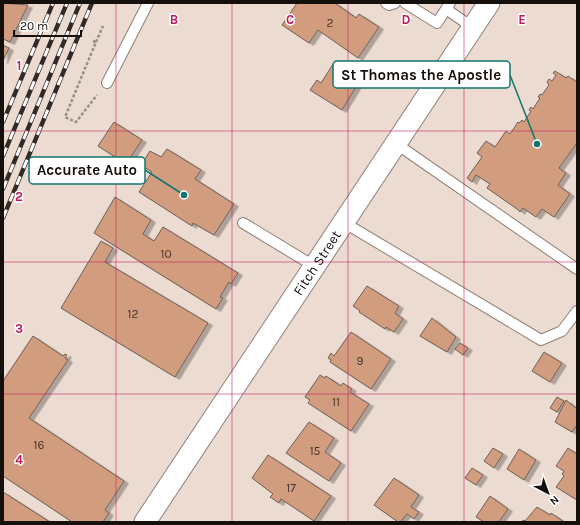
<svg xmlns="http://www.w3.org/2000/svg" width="580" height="525" font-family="Karla,sans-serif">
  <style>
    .building { fill: #d29d7f; stroke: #6d5e55; filter: url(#shadow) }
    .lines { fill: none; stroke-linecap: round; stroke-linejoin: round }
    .lane-casing { stroke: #908077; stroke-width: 12 }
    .street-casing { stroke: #908077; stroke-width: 23 }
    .path { stroke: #998d85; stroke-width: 2.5; stroke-dasharray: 3 2; stroke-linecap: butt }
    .lane { stroke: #fff; stroke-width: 10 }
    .street { stroke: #fff; stroke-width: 21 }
    .rail-casing { stroke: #322a26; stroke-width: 4.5 }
    .rail { stroke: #fff; stroke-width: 3; stroke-dasharray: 9; stroke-linecap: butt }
    .grid { fill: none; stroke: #c2185b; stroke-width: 1; stroke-opacity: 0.55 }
    .labels { text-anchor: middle; stroke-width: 3; stroke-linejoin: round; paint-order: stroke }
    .number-label { font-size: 12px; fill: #453329 }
    .street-label { font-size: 14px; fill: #16100c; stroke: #fff }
    .grid-label { font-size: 13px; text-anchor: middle; font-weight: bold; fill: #c2185b; stroke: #fff; stroke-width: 3; stroke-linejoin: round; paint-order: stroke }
    .leader { fill: none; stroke: #0f766e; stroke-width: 1.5 }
    .callout-dot { fill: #0f766e; stroke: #fff; stroke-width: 1.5 }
    .callout { fill: #fff; stroke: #0f766e; stroke-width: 1.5 }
    .callout-label { font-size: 15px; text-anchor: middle; font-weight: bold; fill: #16100c }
  </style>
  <defs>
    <filter id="shadow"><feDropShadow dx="4.5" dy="2.5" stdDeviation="0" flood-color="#0004"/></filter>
  </defs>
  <rect width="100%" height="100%" fill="#ecdbd1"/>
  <g class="building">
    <path d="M3,3L28,5L10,42L3,39Z"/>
    <path d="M297,3H335L356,18L359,14L379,27L358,58L318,30L309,43L282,25Z"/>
    <path d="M3,45L9,48L3,61Z"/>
    <path d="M335,61L348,70L344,76L357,85L342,110L310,90L317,80L321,83Z"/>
    <path d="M555,71L566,78L568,76L577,82V143L559,168L566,173L558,185L570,194L554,217L542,209L536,217L523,208L520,212L517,209L487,188L490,184L476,175L472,182L467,178L482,157L477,153L486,141L495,147L506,131L510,134L518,122L519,123L522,120L524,122L531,111L529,110L531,107L533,109L540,98L538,97L540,94L542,95L549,85L547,82L549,79L552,81L556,75L553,73Z"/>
    <path d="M114,122L142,140L126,164L98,146Z"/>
    <path d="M167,149L201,170L195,179L234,204L214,235L193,223L192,226L139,192L152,172L141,165L150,151L161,157Z"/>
    <path d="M115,197L151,220L143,234L154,241L163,227L238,273L231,284L229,282L220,297L223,298L216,309L94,233Z"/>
    <path d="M101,241L113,248L105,262L208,323L175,377L61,308Z"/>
    <path d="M367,286L399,306L395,313L403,319L394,332L386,327L385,329L359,312L360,311L353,306Z"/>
    <path d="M432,318L456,337L447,352L420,336Z"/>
    <path d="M351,332L391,359L371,389L330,362L331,360L328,358L331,353L334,356Z"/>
    <path d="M33,336L63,356L65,354L67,355L65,358L68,360L29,418L124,481L105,510L109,513L103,522H72L3,476V381Z"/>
    <path d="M460,343L468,348L463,355L455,349Z"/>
    <path d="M544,352L562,363L550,382L532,371Z"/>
    <path d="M320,375L325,378L326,376L341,386L343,383L352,389L350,392L369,404L351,431L308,403L310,400L305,397Z"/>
    <path d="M557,397L564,401L557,412L550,408Z"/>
    <path d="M566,400L577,409V425L572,432L555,422Z"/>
    <path d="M309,422L334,438L325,452L341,463L329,481L286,453Z"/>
    <path d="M493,448L503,454L494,468L484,461Z"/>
    <path d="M568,448L577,454V500L556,487L564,476L562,474L564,471L556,466Z"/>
    <path d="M519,449L536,460L524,480L507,469Z"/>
    <path d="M268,455L331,496L314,521L281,499L279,503L270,497L273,494L252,478Z"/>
    <path d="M472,468L483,475L476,485L465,478Z"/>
    <path d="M394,478L419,495L411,507L419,512L414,519L407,514L400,522H398L374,505Z"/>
    <path d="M3,492L50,522H3Z"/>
    <path d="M490,496L508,509L499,522H484L476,517Z"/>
    <path d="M537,507L550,515L551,513L564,522H522L523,520L525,521Z"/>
  </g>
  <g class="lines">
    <defs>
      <g id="lane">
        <path d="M386,3L389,5L395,3"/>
        <path d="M405,3L437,23L450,3"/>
        <path d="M446,9L472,27"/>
        <path d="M107,83L148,3"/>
        <path d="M395,143L577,269"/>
        <path d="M343,222L541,340L562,331L577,311"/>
        <path d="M243,223L314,266"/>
      </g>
      <g id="street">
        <path id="s1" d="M145,522L489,3"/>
      </g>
    </defs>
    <use href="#lane" class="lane-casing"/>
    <use href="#street" class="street-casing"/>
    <g class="path">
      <path d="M93,41L96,42L65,117L76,122L97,95"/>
      <path d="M96,42L103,26"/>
    </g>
    <use href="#lane" class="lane"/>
    <use href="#street" class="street"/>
    <defs>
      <g id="rail">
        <path d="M3,122L53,3"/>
        <path d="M3,156L67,3"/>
        <path d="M3,189L80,3"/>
        <path d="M3,218L92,3"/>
      </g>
    </defs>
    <use href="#rail" class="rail-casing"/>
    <use href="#rail" class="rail"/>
  </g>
  <path class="grid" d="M116,3V522M232,3V522M348,3V522M464,3V522M3,131H577M3,262H577M3,394H577"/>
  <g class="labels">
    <g class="number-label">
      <text x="330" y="27">2</text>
      <text x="166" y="258">10</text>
      <text x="133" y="318">12</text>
      <text x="360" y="365">9</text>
      <text x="336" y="406">11</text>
      <text x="39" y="449">16</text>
      <text x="315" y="455">15</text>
      <text x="291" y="492">17</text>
    </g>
    <g class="street-label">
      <text dy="5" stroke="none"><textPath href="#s1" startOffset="311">Fitch Street</textPath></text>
    </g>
  </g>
  <g class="grid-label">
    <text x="174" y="24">B</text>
    <text x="290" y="24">C</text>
    <text x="406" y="24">D</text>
    <text x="522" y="24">E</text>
    <text x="19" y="70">1</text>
    <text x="19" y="201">2</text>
    <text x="19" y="333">3</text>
    <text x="19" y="464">4</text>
  </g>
  <path class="leader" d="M537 144L510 75M184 195L145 170"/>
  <g class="callout-dot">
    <circle cx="537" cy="144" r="4"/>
    <circle cx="184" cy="195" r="4"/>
  </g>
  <g class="callout">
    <rect x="333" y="61" width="177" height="27" rx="4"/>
    <rect x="29" y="157" width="116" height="27" rx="4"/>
  </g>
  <g class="callout-label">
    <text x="421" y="80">St Thomas the Apostle</text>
    <text x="87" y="175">Accurate Auto</text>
  </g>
  <rect width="580" height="525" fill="none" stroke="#16100c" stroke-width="8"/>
  <g transform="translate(548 493) rotate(139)" stroke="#ffffff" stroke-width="3" paint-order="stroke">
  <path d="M0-3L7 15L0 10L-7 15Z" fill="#16100c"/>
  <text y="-6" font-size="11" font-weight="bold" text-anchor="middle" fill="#16100c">N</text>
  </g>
  <path d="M14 30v6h67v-6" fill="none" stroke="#16100c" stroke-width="2"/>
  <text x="20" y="30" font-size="12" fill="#16100c" stroke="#ffffff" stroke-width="3" paint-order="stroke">20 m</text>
</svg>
